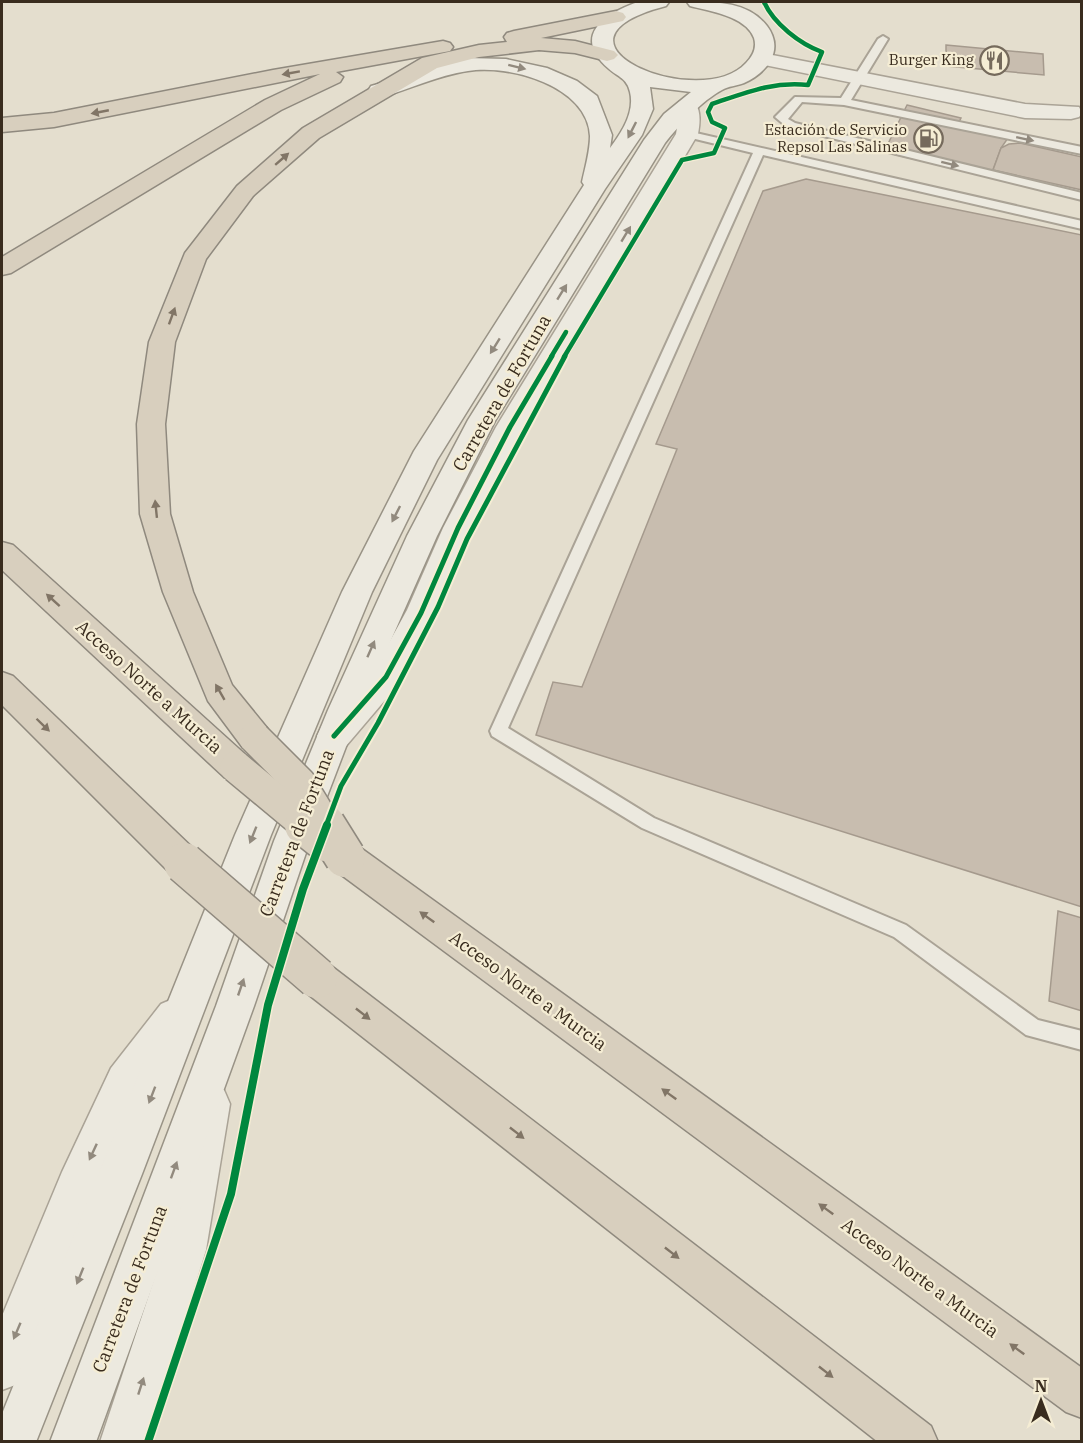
<svg xmlns="http://www.w3.org/2000/svg" width="1083" height="1443" font-family="'IBM Plex Serif',serif">
  <style>
    .building { fill: #c8bdaf; stroke: #a59a8d; stroke-width: 1.5 }
    .lines { fill: none; stroke-linecap: round; stroke-linejoin: round }
    .service-casing { stroke: #aaa396; stroke-width: 4 }
    .minor-casing { stroke: #aaa396; stroke-width: 3 }
    .secondary-casing { stroke: #999386; stroke-width: 3 }
    .motorway-casing { stroke: #8f897e; stroke-width: 3 }
    .service { fill: #ece9df; fill-rule: evenodd }
    .minor { fill: #ece9df; fill-rule: evenodd }
    .secondary { fill: #ece9df; fill-rule: evenodd }
    .motorway { fill: #d8cfbe; fill-rule: evenodd }
    .motorway-bridge-far1-casing { stroke: #8f897e; stroke-width: 34; stroke-linecap: butt }
    .motorway-bridge-casing { stroke: #8f897e; stroke-width: 43; stroke-linecap: butt }
    .motorway-bridge-far1 { stroke: #d8cfbe; stroke-width: 31 }
    .motorway-bridge { stroke: #d8cfbe; stroke-width: 40 }
    .cycleway-far2-casing { stroke: #f5edd4; stroke-width: 7 }
    .cycleway-far1-casing { stroke: #f5edd4; stroke-width: 9 }
    .cycleway-casing { stroke: #f5edd4; stroke-width: 11 }
    .cycleway-far2 { stroke: #00873e; stroke-width: 4.5 }
    .cycleway-far1 { stroke: #00873e; stroke-width: 5 }
    .cycleway { stroke: #00873e; stroke-width: 8 }
    .oneway { fill: #928a7e }
    .oneway2 { fill: #817566 }
    .labels { text-anchor: middle; stroke-width: 4.5; stroke-linejoin: round; paint-order: stroke }
    .far-poi-label { font-size: 15px; fill: #392c1e; stroke: #f5edd4; text-anchor: end }
    .street-label { font-size: 18px; fill: #392c1e; stroke: #f5edd4 }
  </style>
  <rect width="100%" height="100%" fill="#e4dece"/>
  <g class="building">
    <path d="M946,45L1043,54L1044,75L946,66Z"/>
    <path d="M907,105L961,118L957,126L1008,138L1001,148L993,170L1002,172L1000,177L993,178L884,152Z"/>
    <path d="M1020,143L1082,157V190L993,170L1001,148L1009,144Z"/>
    <path d="M806,179L1082,235V907L536,735L553,682L582,687L677,449L656,444L763,191Z"/>
    <path d="M1058,911L1082,918V1011L1049,1001Z"/>
  </g>
  <g class="lines">
    <defs>
      <g id="service">
        <path d="M883,36L888,39L851,100L1082,147V154L844,105L802,102L788,119L795,123L1082,193V200L787,127L775,117L795,97L841,98L878,39Z"/>
        <path d="M687,131L1082,221V229L763,155L508,728L654,818L906,925L1038,1020L1082,1031V1050L1026,1035L894,937L642,828L492,736L490,731L753,153L683,136L681,134Z"/>
      </g>
      <g id="minor">
        <path d="M762,53L1025,104L1079,107L1082,113L1079,117L1071,119L1025,118L755,63L751,59L755,55Z"/>
        <path d="M687,100L695,102C701,112 700,123 698,134L524,428L473,528L437,613L397,686L346,746L334,750L322,746L317,736L322,726L375,668L407,610L443,528L496,427L676,134L678,121L676,107L679,102Z"/>
        <path d="M175,998L189,1004L194,1017L189,1030L139,1096L93,1199L18,1384L2,1390V1316L62,1172L111,1068L161,1004Z"/>
        <path d="M210,1084L224,1090L230,1104L206,1250L146,1442H100L164,1250L190,1104L196,1090Z"/>
      </g>
      <path id="secondary" d="M638,2H669L666,6C527,42 701,113 746,63C753,56 757,48 754,38C746,16 709,11 690,6L687,2C716,2 748,1 767,26C785,50 767,73 744,83C737,86 728,86 722,90C703,100 678,126 665,143L495,421L437,536L360,710L310,841L254,1006L96,1442H50L216,1006L274,841L328,710L407,536L468,420L644,140L664,114L691,92L650,87L653,109L642,135L605,189L437,460L372,592L271,835L142,1174L36,1442H2V1414L235,835L342,592L414,451L584,185L582,182C585,168 590,151 590,136C588,86 509,64 468,71C438,75 408,90 379,98L371,96L368,91L371,86L467,58L506,59L547,68L577,81L597,96L612,135L610,148C622,132 635,112 630,92C627,78 618,77 609,69C571,36 604,14 638,2Z"/>
      <g id="motorway">
        <path d="M616,11L623,13L626,17L623,21L541,38L575,41L614,51L618,55L614,59L607,61L575,53L539,50L479,57L437,68L319,138L253,196L206,259L175,342L165,424L170,514L193,592L232,685L267,728L272,738L267,748L255,752L243,748L208,701L163,592L140,514L137,424L149,342L185,253L237,186L303,128L422,58L479,45L507,42L504,37L507,33L514,31Z"/>
        <path d="M443,41L450,43L453,47L450,51L336,72L343,77L340,82L281,110L11,273L2,275V257L265,100L320,74L54,127L2,132V118L54,113L273,70Z"/>
        <path d="M2,542L13,545L248,757L253,767L248,777L236,782L224,777L2,570Z"/>
        <path d="M2,672L13,676L197,852L202,863L197,874L184,879L171,874L2,705Z"/>
        <path d="M345,841L358,846L1082,1368V1418L1066,1412L332,868L327,857L332,846Z"/>
        <path d="M317,960L330,965L931,1426L938,1442H878L304,991L298,978L304,965Z"/>
      </g>
    </defs>
    <use href="#service" class="service-casing"/>
    <use href="#minor" class="minor-casing"/>
    <use href="#secondary" class="secondary-casing"/>
    <use href="#motorway" class="motorway-casing"/>
    <use href="#service" class="service"/>
    <use href="#minor" class="minor"/>
    <use href="#secondary" class="secondary"/>
    <use href="#motorway" class="motorway"/>
    <defs>
      <g id="motorway-bridge-far1">
        <path d="M255,738L300,783L326,826"/>
        <path d="M236,767L307,826"/>
      </g>
      <g id="motorway-bridge">
        <path d="M305,825L325,841"/>
        <path d="M325,825L345,857"/>
        <path d="M184,863L317,978"/>
      </g>
    </defs>
    <use href="#motorway-bridge-far1" class="motorway-bridge-far1-casing"/>
    <use href="#motorway-bridge" class="motorway-bridge-casing"/>
    <use href="#motorway-bridge-far1" class="motorway-bridge-far1"/>
    <use href="#motorway-bridge" class="motorway-bridge"/>
    <defs>
      <g id="cycleway-far2">
        <path d="M551,357L566,332"/>
        <path d="M564,357L682,160L714,153L725,128L712,122L708,112L712,104C745,93 773,81 808,85L822,52C800,44 774,24 764,2"/>
      </g>
      <g id="cycleway-far1">
        <path d="M334,736L386,677L421,613L458,528L510,427L552,356"/>
        <path d="M326,826L341,786L378,723L438,607L467,539L565,356"/>
      </g>
      <path id="cycleway" d="M148,1442L231,1194L268,1005L303,889L327,825"/>
    </defs>
    <use href="#cycleway-far2" class="cycleway-far2-casing"/>
    <use href="#cycleway-far1" class="cycleway-far1-casing"/>
    <use href="#cycleway" class="cycleway-casing"/>
    <use href="#cycleway-far2" class="cycleway-far2"/>
    <use href="#cycleway-far1" class="cycleway-far1"/>
    <use href="#cycleway" class="cycleway"/>
  </g>
  <defs><path id="oneway-solid" d="M-6-.8H1V-3.2L6.5 0L1 3.2V.8H-6Z" transform="scale(1.5)"/></defs>
  <g class="oneway">
    <use href="#oneway-solid" transform="translate(517 67) rotate(14)"/>
    <use href="#oneway-solid" transform="translate(632 130) rotate(117)"/>
    <use href="#oneway-solid" transform="translate(1025 139) rotate(12)"/>
    <use href="#oneway-solid" transform="translate(950 164) rotate(14)"/>
    <use href="#oneway-solid" transform="translate(626 234) rotate(-59)"/>
    <use href="#oneway-solid" transform="translate(562 292) rotate(-58)"/>
    <use href="#oneway-solid" transform="translate(495 346) rotate(122)"/>
    <use href="#oneway-solid" transform="translate(396 514) rotate(117)"/>
    <use href="#oneway-solid" transform="translate(371 649) rotate(-66)"/>
    <use href="#oneway-solid" transform="translate(253 835) rotate(112)"/>
    <use href="#oneway-solid" transform="translate(241 987) rotate(-71)"/>
    <use href="#oneway-solid" transform="translate(152 1095) rotate(111)"/>
    <use href="#oneway-solid" transform="translate(93 1152) rotate(115)"/>
    <use href="#oneway-solid" transform="translate(174 1170) rotate(-70)"/>
    <use href="#oneway-solid" transform="translate(80 1276) rotate(112)"/>
    <use href="#oneway-solid" transform="translate(17 1331) rotate(113)"/>
    <use href="#oneway-solid" transform="translate(141 1386) rotate(-72)"/>
  </g>
  <g class="oneway2">
    <use href="#oneway-solid" transform="translate(291 73) rotate(170)"/>
    <use href="#oneway-solid" transform="translate(100 112) rotate(169)"/>
    <use href="#oneway-solid" transform="translate(282 159) rotate(-41)"/>
    <use href="#oneway-solid" transform="translate(172 316) rotate(-70)"/>
    <use href="#oneway-solid" transform="translate(156 509) rotate(-96)"/>
    <use href="#oneway-solid" transform="translate(53 600) rotate(-138)"/>
    <use href="#oneway-solid" transform="translate(220 692) rotate(-120)"/>
    <use href="#oneway-solid" transform="translate(43 725) rotate(44)"/>
    <use href="#oneway-solid" transform="translate(427 917) rotate(-144)"/>
    <use href="#oneway-solid" transform="translate(363 1014) rotate(38)"/>
    <use href="#oneway-solid" transform="translate(669 1094) rotate(-144)"/>
    <use href="#oneway-solid" transform="translate(517 1133) rotate(38)"/>
    <use href="#oneway-solid" transform="translate(826 1209) rotate(-144)"/>
    <use href="#oneway-solid" transform="translate(672 1253) rotate(38)"/>
    <use href="#oneway-solid" transform="translate(1017 1349) rotate(-144)"/>
    <use href="#oneway-solid" transform="translate(826 1372) rotate(38)"/>
  </g>
  <defs>
    <symbol id="restaurant-ring" viewBox="-11 -11 22 22"><circle r="9.5" fill="#f5edd4" stroke="#756a5c" stroke-width="1.5"/><path d="M-5-6h1v4h1v-4h1v4h1v-4h1v5L-1.5 .5V6h-2V.5L-5-1ZM5-6V6H3V1.5H1.5Q1.5-4 5-6Z" fill="#756a5c"/></symbol>
    <symbol id="fuel-ring" viewBox="-11 -11 22 22"><circle r="9.5" fill="#f5edd4" stroke="#756a5c" stroke-width="1.5"/><path d="M-5.5-6h7V0h2V4h1.3V-2.5L3-4.5l.8-.8L6-3V5H2.5V1h-1V6h-7ZM-4.2-4.7v3.2H.2V-4.7Z" fill="#756a5c"/></symbol>
  </defs>
  <g fill-rule="evenodd">
    <use href="#restaurant-ring" x="978" y="44" width="33" height="33"/>
    <use href="#fuel-ring" x="912" y="122" width="33" height="33"/>
  </g>
  <g class="labels">
    <g class="far-poi-label">
      <text x="974" y="65">Burger King</text>
      <text x="907" y="135">Estación de Servicio<tspan x="907" dy="17">Repsol Las Salinas</tspan></text>
    </g>
    <g class="street-label">
      <text transform="translate(502 393) rotate(-60)" y="6">Carretera de Fortuna</text>
      <text transform="translate(149 687) rotate(42)" y="6">Acceso Norte a Murcia</text>
      <text transform="translate(297 833) rotate(-69)" y="6">Carretera de Fortuna</text>
      <text transform="translate(528 991) rotate(36)" y="6">Acceso Norte a Murcia</text>
      <text transform="translate(920 1278) rotate(36)" y="6">Acceso Norte a Murcia</text>
      <text transform="translate(130 1289) rotate(-69)" y="6">Carretera de Fortuna</text>
    </g>
  </g>
  <rect width="1083" height="1443" fill="none" stroke="#392c1e" stroke-width="6"/>
  <g transform="translate(1041 1401)" stroke="#f5edd4" stroke-width="4.5" paint-order="stroke">
  <path d="M0-4.5L10 22L0 15L-10 22Z" fill="#392c1e"/>
  <text y="-9" font-size="16" font-weight="bold" text-anchor="middle" fill="#392c1e">N</text>
  </g>
</svg>
